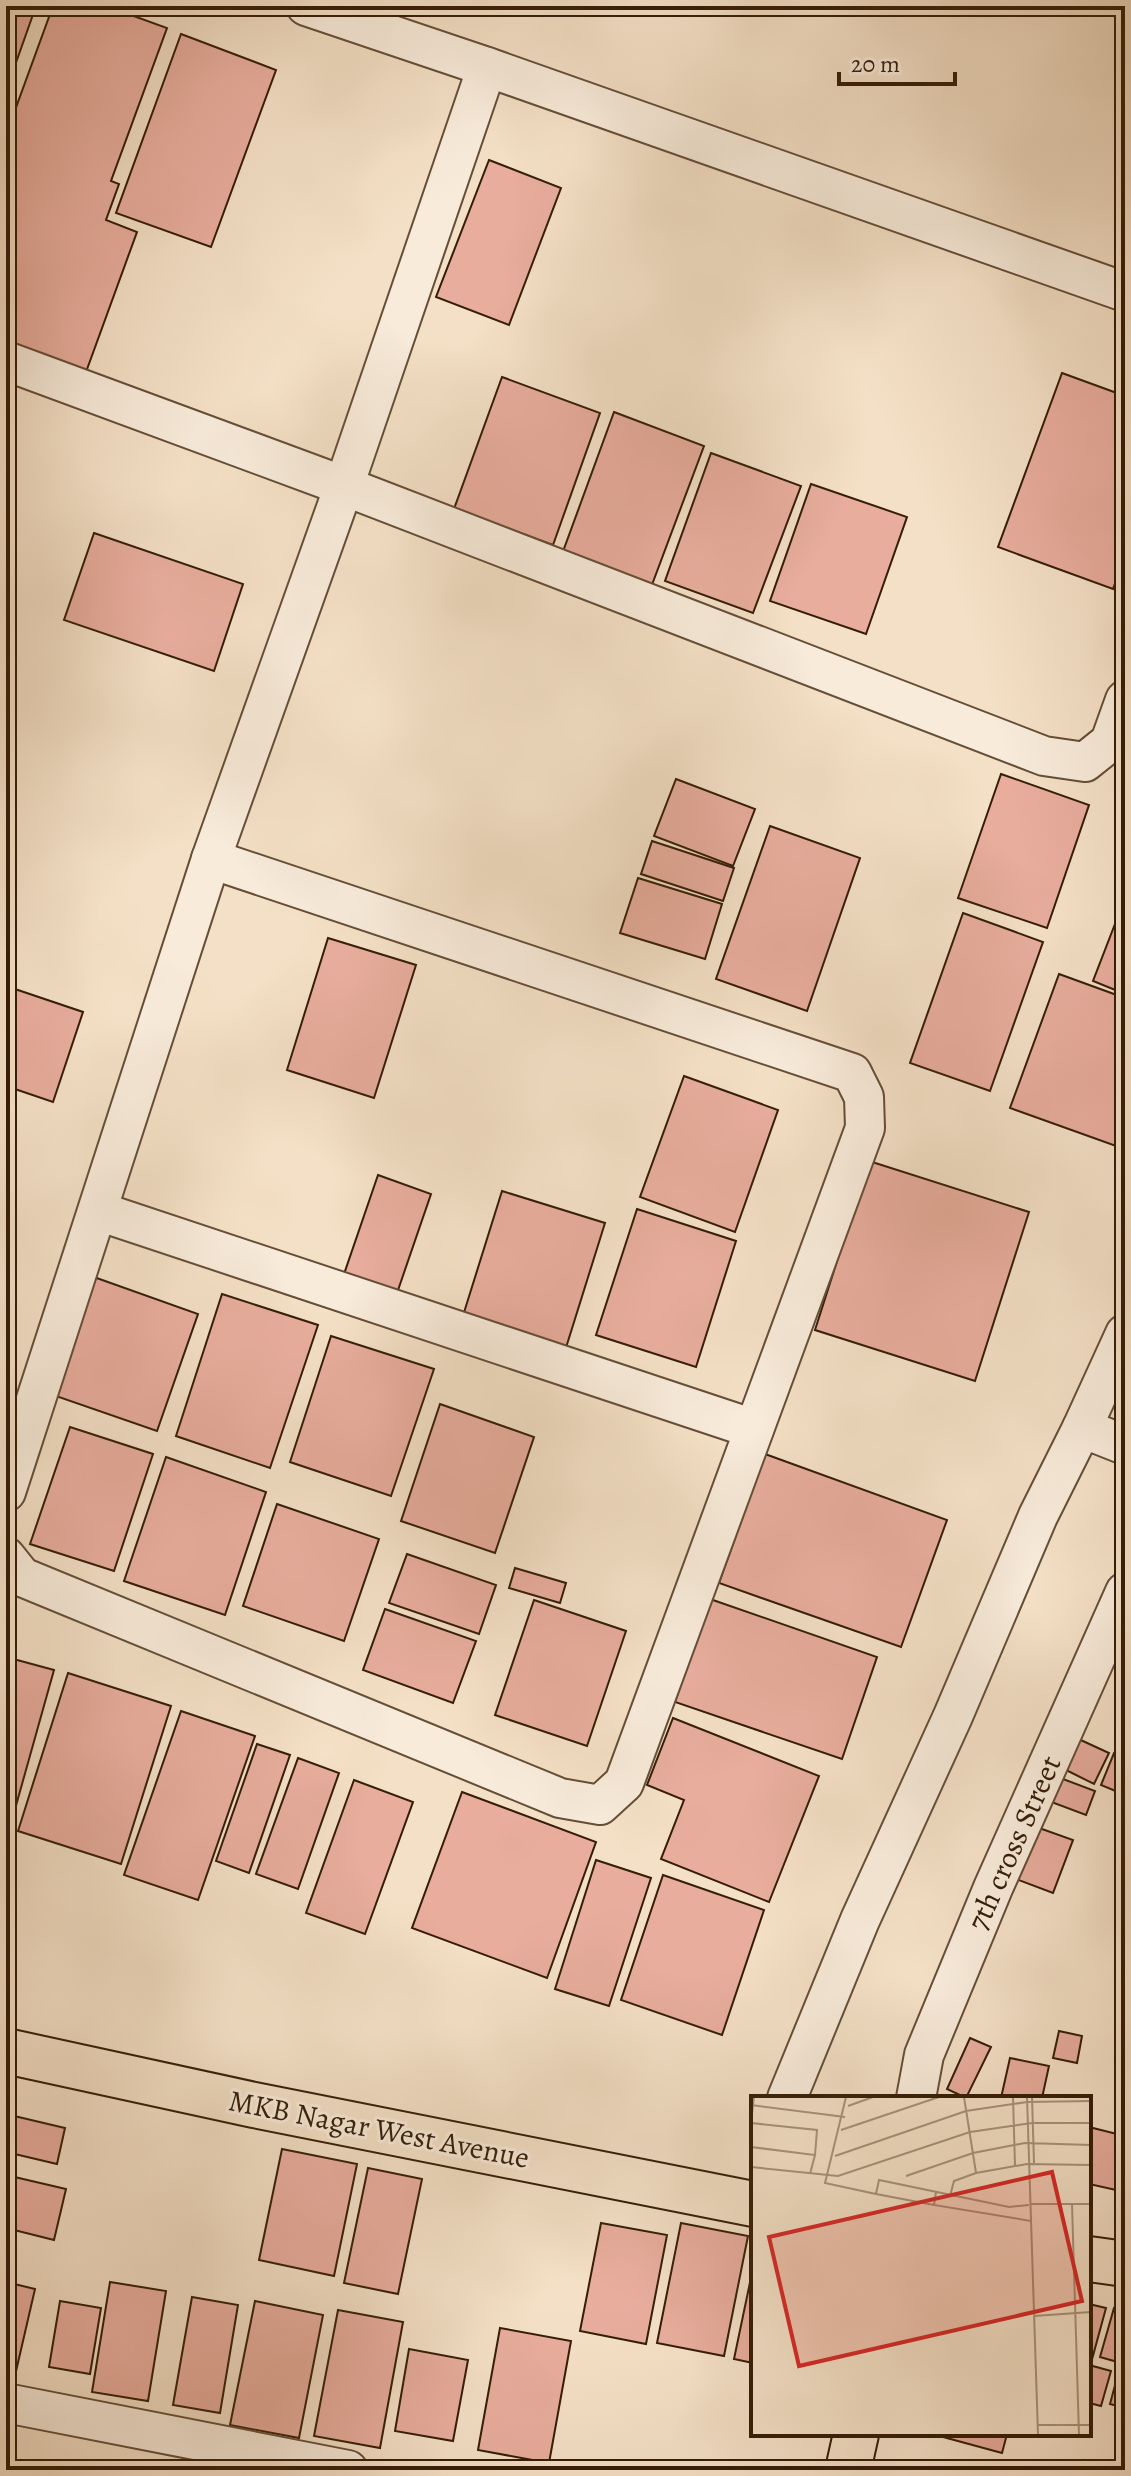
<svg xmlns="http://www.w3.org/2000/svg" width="1131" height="2476" font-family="Alegreya,serif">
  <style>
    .building { fill: #e8ad9d; stroke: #351d08; stroke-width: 2 }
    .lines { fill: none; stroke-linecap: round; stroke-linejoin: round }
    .minor-casing { stroke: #654e38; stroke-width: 42 }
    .major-casing { stroke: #351d08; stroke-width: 48 }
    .minor { stroke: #f8ebda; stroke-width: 38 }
    .major { stroke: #f4e0c6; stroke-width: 44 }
    .labels { text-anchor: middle; stroke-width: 6; stroke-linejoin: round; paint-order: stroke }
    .street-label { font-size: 30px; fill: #351d08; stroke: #f8ebda }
    .inset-road { fill: none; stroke: #a8927a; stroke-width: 2 }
    .view { fill: #d62828; fill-opacity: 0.15; stroke: #d62828; stroke-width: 4 }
    .inset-edge { fill: none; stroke: #351d08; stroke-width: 4 }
  </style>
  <rect width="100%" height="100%" fill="#f4e0c6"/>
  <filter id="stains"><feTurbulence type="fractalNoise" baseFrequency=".0025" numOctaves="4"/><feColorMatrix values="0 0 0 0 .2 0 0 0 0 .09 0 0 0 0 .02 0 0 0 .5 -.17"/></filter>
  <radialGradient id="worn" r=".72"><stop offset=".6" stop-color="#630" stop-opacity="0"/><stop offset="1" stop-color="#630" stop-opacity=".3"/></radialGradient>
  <g class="building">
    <path d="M6,6H36L6,91Z"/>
    <path d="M53,6H106L167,28L111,181L119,184L106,220L137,232L86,372L6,343V135Z"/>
    <path d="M181,34L276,70L211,247L116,213Z"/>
    <path d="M489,160L561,188L509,325L436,297Z"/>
    <path d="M1062,373L1125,396V557L1113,589L998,547Z"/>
    <path d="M502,377L600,413L553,545L454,509Z"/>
    <path d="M614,412L704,446L650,590L561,557Z"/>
    <path d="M711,453L801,486L753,613L665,581Z"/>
    <path d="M811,484L907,517L866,634L770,601Z"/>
    <path d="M94,533L243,584L214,671L64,620Z"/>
    <path d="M1001,774L1089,805L1047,928L958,898Z"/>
    <path d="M676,779L755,809L733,866L654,836Z"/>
    <path d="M770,826L860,858L807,1011L716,979Z"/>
    <path d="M652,841L734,868L723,901L641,874Z"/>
    <path d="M638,878L722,904L705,959L620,933Z"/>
    <path d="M1125,898V994L1093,981Z"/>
    <path d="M963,913L1043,942L990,1091L910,1063Z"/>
    <path d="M328,938L416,965L374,1098L287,1070Z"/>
    <path d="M1059,974L1125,998V1120L1116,1146L1010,1108Z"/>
    <path d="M6,986L83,1012L53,1102L6,1086Z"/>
    <path d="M684,1076L778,1110L735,1232L640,1197Z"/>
    <path d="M869,1161L1029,1212L975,1381L815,1330Z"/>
    <path d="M378,1175L431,1194L396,1296L343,1277Z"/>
    <path d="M502,1191L605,1223L564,1354L461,1322Z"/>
    <path d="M637,1209L736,1241L696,1367L596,1335Z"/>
    <path d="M91,1276L198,1314L157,1431L50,1394Z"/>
    <path d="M222,1294L318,1325L270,1468L176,1436Z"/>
    <path d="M331,1336L434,1369L391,1496L290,1462Z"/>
    <path d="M440,1404L534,1437L495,1553L401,1521Z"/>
    <path d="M70,1427L153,1454L114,1571L30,1544Z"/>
    <path d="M765,1454L947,1520L901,1647L719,1583Z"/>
    <path d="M166,1457L266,1492L225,1615L124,1581Z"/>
    <path d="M277,1504L379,1539L344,1641L243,1606Z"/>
    <path d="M407,1554L496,1585L479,1634L389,1603Z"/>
    <path d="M515,1568L566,1583L560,1603L509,1588Z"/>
    <path d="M710,1599L877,1657L842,1759L675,1702Z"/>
    <path d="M534,1600L626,1631L587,1746L495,1715Z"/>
    <path d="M385,1609L476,1641L453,1703L363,1670Z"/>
    <path d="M6,1657L54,1670L10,1827L6,1826Z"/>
    <path d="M68,1673L171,1706L121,1864L18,1831Z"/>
    <path d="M181,1711L255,1736L198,1900L124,1875Z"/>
    <path d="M673,1718L819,1776L769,1902L661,1859L684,1800L647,1785Z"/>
    <path d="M1072,1736L1109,1753L1094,1784L1058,1766Z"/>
    <path d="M257,1744L290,1755L249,1873L216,1861Z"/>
    <path d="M1114,1753L1125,1758V1795L1101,1785Z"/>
    <path d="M298,1758L339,1773L298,1889L256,1874Z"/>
    <path d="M1055,1776L1095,1791L1086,1815L1046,1800Z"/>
    <path d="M354,1780L413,1802L365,1934L306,1913Z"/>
    <path d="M462,1792L596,1842L547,1978L412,1928Z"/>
    <path d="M1028,1824L1073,1840L1053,1893L1008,1876Z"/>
    <path d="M596,1860L651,1878L609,2006L555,1989Z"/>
    <path d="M663,1875L764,1910L722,2035L621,2000Z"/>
    <path d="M1059,2031L1082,2036L1077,2063L1053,2058Z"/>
    <path d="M970,2038L991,2047L966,2098L947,2089Z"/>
    <path d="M1010,2058L1049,2066L1042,2098H1001Z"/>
    <path d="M10,2115L65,2128L57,2164L6,2152V2131Z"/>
    <path d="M1089,2127L1125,2136V2192L1089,2184Z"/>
    <path d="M282,2149L357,2164L334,2276L259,2260Z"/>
    <path d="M368,2168L422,2179L398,2294L344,2283Z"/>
    <path d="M6,2175L66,2189L54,2240L6,2228Z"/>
    <path d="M601,2223L667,2235L646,2344L580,2331Z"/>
    <path d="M681,2223L748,2236L724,2356L657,2343Z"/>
    <path d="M753,2268V2363L734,2359Z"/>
    <path d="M6,2282L35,2289L14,2380L6,2378Z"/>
    <path d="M110,2282L166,2291L148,2401L92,2392Z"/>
    <path d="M192,2297L238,2305L220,2413L173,2405Z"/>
    <path d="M60,2301L101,2308L90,2374L49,2367Z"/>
    <path d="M255,2301L323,2315L299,2438L230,2425Z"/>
    <path d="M1089,2304L1106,2308L1091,2363L1089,2362Z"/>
    <path d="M1114,2308L1125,2311V2408L1110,2404L1121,2363L1100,2357Z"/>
    <path d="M338,2310L403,2322L380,2448L314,2436Z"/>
    <path d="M500,2328L571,2341L549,2463L478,2450Z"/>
    <path d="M409,2349L468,2360L453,2441L395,2431Z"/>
    <path d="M1089,2365L1111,2371L1101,2406L1089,2403Z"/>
    <path d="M932,2434H1007L1002,2453Z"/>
    <path d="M1085,2460L1122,2470H1082Z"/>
  </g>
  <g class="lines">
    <defs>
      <g id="minor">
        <path d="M306,6L487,67L1125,292"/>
        <path d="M6,361L344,486L1044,756L1085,762L1110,742L1125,700"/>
        <path d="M98,1211L754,1429"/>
        <path d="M1082,1428L1125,1334"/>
        <path d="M6,1492L211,859L344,486L487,67"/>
        <path d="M6,1557L22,1577L560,1798L600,1805L624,1783L865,1128L864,1097L852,1073L211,859"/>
        <path d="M787,2098L860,1920L953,1716L1038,1516L1082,1428L1125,1445"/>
        <path d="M916,2098L924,2055L993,1888L1125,1592"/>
        <path d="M6,2403L348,2470"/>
      </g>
      <g id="major">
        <path d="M6,2051L254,2105L753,2204"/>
        <path d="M1089,2259L1125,2264"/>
        <path d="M848,2470L856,2434"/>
      </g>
    </defs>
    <use href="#minor" class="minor-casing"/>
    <use href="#major" class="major-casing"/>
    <use href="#minor" class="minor"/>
    <use href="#major" class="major"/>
  </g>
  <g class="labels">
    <g class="street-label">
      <text transform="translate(1014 1843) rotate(-66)" y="10">7th cross Street</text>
      <text transform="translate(379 2129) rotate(11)" y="10">MKB Nagar West Avenue</text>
    </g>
  </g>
  <g transform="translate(751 2096)">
    <rect width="340" height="340" fill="#f4e0c6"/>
    <path class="inset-road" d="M95,1L74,87L125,98L128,84L258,111L278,109M213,1L225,77M262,1L264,70M276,1L287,339M281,1L283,67M0,9L94,21M97,10L122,1M0,26L3,1M0,27L66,34L64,59M90,34L188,1M0,51L64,59L59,78M84,60L215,15L276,6L340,5M0,71L87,80L219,36L281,27H340M155,80L222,57L274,47L340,49M185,96L183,109L280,125M125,98L183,109M199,100L203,85L225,77L276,68L340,69M279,108H340M321,108L328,339M283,220L340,216M286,329H340"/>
    <path class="view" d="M301,76L331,205L48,270L18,141Z"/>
    <rect width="340" height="340" class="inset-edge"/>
  </g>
  <rect width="1131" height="2476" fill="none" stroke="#f4e0c6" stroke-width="32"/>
  <rect x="8" y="8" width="1115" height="2460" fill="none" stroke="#351d08" stroke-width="4"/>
  <rect x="16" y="16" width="1099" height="2444" fill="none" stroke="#351d08" stroke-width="2"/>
  <path d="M839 72v12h116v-12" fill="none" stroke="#351d08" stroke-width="4"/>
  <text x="851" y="72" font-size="24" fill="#351d08" stroke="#f8ebda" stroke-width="6" paint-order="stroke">20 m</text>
  <rect width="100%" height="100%" filter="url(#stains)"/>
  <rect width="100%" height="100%" fill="url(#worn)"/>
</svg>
